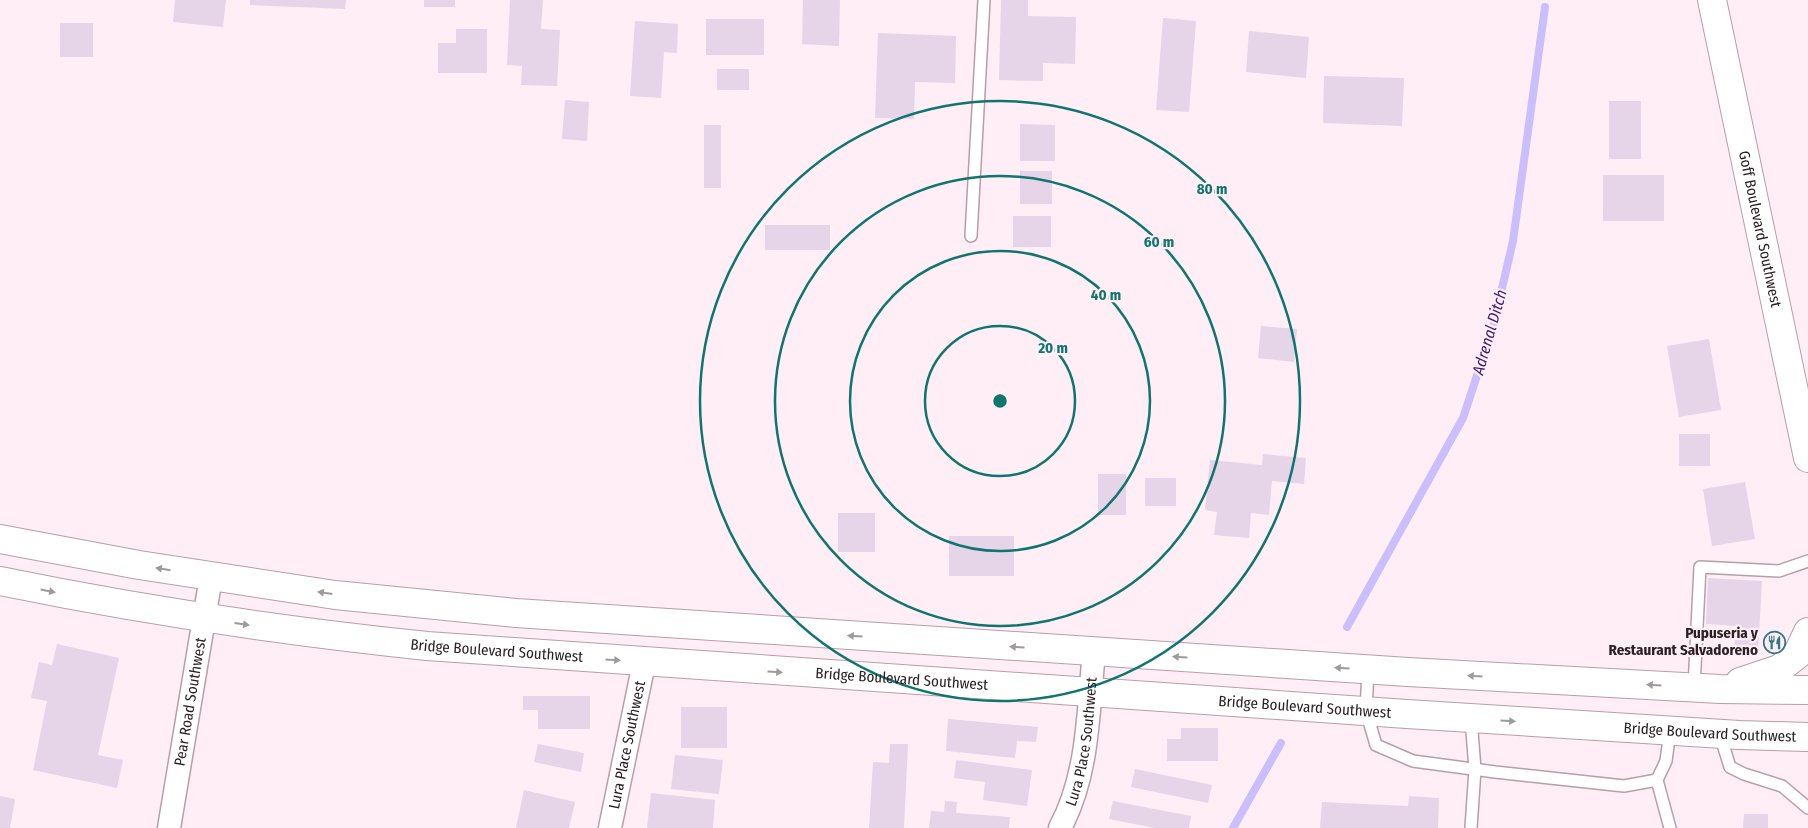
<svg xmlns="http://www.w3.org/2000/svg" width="1808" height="828" font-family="'Fira Sans Condensed',sans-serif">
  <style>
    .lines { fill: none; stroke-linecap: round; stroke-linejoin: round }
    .stream { stroke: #cabefd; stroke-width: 8 }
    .building { fill: #e6d4e9 }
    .lane-casing { stroke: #b79ea9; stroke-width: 14 }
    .street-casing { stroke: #b79ea9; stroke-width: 25 }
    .secondary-casing { stroke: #b79ea9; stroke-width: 30 }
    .lane { stroke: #fff; stroke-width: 11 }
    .street { stroke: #fff; stroke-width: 22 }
    .secondary { stroke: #fff; stroke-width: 28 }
    .oneway { fill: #9f9b9d }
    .ring { fill: none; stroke: #0f766e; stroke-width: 2.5 }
    .labels { text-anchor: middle; stroke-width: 4.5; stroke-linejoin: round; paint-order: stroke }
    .street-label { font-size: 15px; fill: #2a2025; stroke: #ffeef5 }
    .poi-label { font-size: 15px; font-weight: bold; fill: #2a2025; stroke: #ffeef5; text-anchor: end }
    .water-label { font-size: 16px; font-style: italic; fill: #3a1b73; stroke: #ffeef5 }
    .centre { fill: #0f766e; stroke: #ffeef5; stroke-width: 2.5 }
    .ring-label { font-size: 15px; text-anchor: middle; font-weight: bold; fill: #0f766e; stroke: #ffeef5; stroke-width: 4.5; stroke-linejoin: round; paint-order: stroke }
  </style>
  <rect width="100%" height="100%" fill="#ffeef5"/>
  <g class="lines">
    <g class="stream">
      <path d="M1347,627L1463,418L1493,327L1513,241L1545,7"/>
      <path d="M1233,828L1281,743"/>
    </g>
  </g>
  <g class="building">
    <path d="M175,0H226L223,27L173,22Z"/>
    <path d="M250,0H346L345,9L250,5Z"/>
    <rect x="424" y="0" width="31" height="7"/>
    <path d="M510,0H543L541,29L560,30L557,86L521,85L522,66L507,65Z"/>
    <path d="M803,0H840L839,46L802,44Z"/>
    <path d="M1001,0H1028V16L1076,17L1075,64L1043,63V81L999,80Z"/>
    <path d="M1163,18L1196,21L1189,112L1156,110Z"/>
    <rect x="706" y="19" width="58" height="36"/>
    <path d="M635,21L678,24L677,53L664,52L661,98L630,96Z"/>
    <rect x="60" y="23" width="33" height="34"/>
    <path d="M456,29H487V73H438V43H456Z"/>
    <path d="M1249,31L1309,37L1306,78L1246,72Z"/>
    <path d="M878,33L956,36L955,83L915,82L914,119L875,118Z"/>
    <rect x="717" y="69" width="32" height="21"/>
    <path d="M1324,76L1404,78L1402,126L1323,123Z"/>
    <path d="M565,100L589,102L587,141L562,139Z"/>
    <rect x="1609" y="101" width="32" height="58"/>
    <path d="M1020,124L1055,125V161H1020Z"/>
    <rect x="704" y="125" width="17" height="63"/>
    <rect x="1020" y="171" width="32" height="33"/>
    <rect x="1603" y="175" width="61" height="46"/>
    <rect x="1013" y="216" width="38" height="31"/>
    <rect x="765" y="225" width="65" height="25"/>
    <path d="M1261,326L1297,329L1294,362L1258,358Z"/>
    <path d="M1709,339L1721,410L1679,417L1667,346Z"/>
    <rect x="1679" y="434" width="31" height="32"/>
    <path d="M1263,454L1306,458L1304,484L1272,481L1269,515L1251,513L1249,538L1214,535L1217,512L1205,510L1210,460L1262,465Z"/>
    <rect x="1098" y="474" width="28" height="41"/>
    <rect x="1145" y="478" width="31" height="28"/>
    <path d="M1745,482L1755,539L1712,546L1703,489Z"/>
    <rect x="838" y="513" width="37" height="39"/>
    <rect x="949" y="536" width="65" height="40"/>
    <path d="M1708,578L1762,581L1758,653L1734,652L1736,626L1706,624Z"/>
    <path d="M57,644L119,658L98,755L123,760L117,788L33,770L47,701L31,698L39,662L52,665Z"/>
    <path d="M523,696H590V729H538V710H523Z"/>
    <rect x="681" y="707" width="46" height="41"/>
    <path d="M948,719L1038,727L1036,742L1017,741L1015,758L946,751Z"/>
    <path d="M1181,728H1218V761H1167V739H1181Z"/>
    <path d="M538,744L584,753L581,772L534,762Z"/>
    <path d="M890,744H908L904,828H869L873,762L889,763Z"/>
    <path d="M675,755L723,760L719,794L671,789Z"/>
    <path d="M956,760L1032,770L1027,806L983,800L985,782L954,778Z"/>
    <path d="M1135,769L1212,785L1208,803L1131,787Z"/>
    <path d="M524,790L575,802L569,828H516Z"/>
    <path d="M651,793L715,800L713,828H647Z"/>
    <path d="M0,796L15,799L10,828H0Z"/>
    <path d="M1409,796L1439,798L1438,828H1320L1322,802L1408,806Z"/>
    <path d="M945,801L957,802L956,813L1010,817L1009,828H929L931,811L944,812Z"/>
    <path d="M1113,801L1191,816L1189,828H1154L1109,819Z"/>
    <path d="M1744,814H1768V828H1743Z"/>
  </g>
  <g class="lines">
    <defs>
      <g id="lane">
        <path d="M971,236L984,0"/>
        <path d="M1368,670L1366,711L1376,745L1413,761L1495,772L1624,786L1657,780L1666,761L1670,731"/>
        <path d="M1694,687L1700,567L1779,571L1808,561"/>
        <path d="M1720,735L1730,767L1744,774L1782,786L1808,808"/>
        <path d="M1657,780L1670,828"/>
        <path d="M1471,828L1475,769L1471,719"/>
      </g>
      <g id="street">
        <path id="s1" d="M169,828L211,577"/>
        <path id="s2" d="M610,828L644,663"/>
        <path id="s3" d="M1060,828C1089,774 1088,711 1094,652"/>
      </g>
      <g id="secondary">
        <path id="s4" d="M1712,0L1808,458"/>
        <path d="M0,539L139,565L335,595L516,613L1408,672L1720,689L1808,690"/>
        <path id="s5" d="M0,581C141,610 283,631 427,646L1407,714L1739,735L1808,737"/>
        <path d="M1740,682L1779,669L1797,655L1808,632"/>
      </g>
    </defs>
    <use href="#lane" class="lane-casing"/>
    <use href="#street" class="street-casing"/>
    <use href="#secondary" class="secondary-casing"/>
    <use href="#lane" class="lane"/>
    <use href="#street" class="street"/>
    <use href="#secondary" class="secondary"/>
  </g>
  <defs><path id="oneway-solid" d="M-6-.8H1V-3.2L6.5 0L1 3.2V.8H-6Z" transform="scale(1.25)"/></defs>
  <g class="oneway">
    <use href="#oneway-solid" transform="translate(163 569) rotate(-171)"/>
    <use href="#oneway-solid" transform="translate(48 591) rotate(11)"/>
    <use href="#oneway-solid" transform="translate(325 593) rotate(-172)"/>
    <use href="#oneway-solid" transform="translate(242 624) rotate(8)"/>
    <use href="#oneway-solid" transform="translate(855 636) rotate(-176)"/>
    <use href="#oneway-solid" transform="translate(1017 647) rotate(-176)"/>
    <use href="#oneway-solid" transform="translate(1180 657) rotate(-176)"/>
    <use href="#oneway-solid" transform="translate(613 660) rotate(4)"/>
    <use href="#oneway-solid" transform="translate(1342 668) rotate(-176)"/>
    <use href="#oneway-solid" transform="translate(775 672) rotate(4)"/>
    <use href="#oneway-solid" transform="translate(1475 676) rotate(-177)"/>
    <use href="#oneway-solid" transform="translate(1654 685) rotate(-177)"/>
    <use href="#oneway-solid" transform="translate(1508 721) rotate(3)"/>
  </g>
  <g class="ring">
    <circle cx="1000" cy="401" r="75"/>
    <circle cx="1000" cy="401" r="150"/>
    <circle cx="1000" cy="401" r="225"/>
    <circle cx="1000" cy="401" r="300"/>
  </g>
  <defs>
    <symbol id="restaurant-ring" viewBox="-11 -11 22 22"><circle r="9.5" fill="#ffeef5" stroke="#327984" stroke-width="1.5"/><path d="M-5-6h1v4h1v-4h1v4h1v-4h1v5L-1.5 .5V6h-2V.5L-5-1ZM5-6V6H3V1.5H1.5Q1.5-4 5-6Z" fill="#327984"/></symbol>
  </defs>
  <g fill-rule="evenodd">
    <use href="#restaurant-ring" x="1762" y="630" width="25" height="25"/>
  </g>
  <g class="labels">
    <g class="street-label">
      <text dy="5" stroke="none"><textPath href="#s4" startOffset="234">Goff Boulevard Southwest</textPath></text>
      <text dy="5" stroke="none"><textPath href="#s5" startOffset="502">Bridge Boulevard Southwest</textPath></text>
      <text dy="5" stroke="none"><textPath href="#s5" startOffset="908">Bridge Boulevard Southwest</textPath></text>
      <text dy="5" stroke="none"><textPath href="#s1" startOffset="128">Pear Road Southwest</textPath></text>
      <text dy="5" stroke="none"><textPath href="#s5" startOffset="1312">Bridge Boulevard Southwest</textPath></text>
      <text dy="5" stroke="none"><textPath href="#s5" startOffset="1718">Bridge Boulevard Southwest</textPath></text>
      <text dy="5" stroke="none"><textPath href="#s3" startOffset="90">Lura Place Southwest</textPath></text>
      <text dy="5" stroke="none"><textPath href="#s2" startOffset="85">Lura Place Southwest</textPath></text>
    </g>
    <g class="poi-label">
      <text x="1758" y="638">Pupuseria y<tspan x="1758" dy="17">Restaurant Salvadoreno</tspan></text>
    </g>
    <g class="water-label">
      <text transform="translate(1489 332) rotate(-74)" y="6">Adrenal Ditch</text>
    </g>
  </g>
  <circle cx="1000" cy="401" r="8" class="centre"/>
  <g class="ring-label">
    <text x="1212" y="194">80 m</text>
    <text x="1159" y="247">60 m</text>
    <text x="1106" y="300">40 m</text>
    <text x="1053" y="353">20 m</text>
  </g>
</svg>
